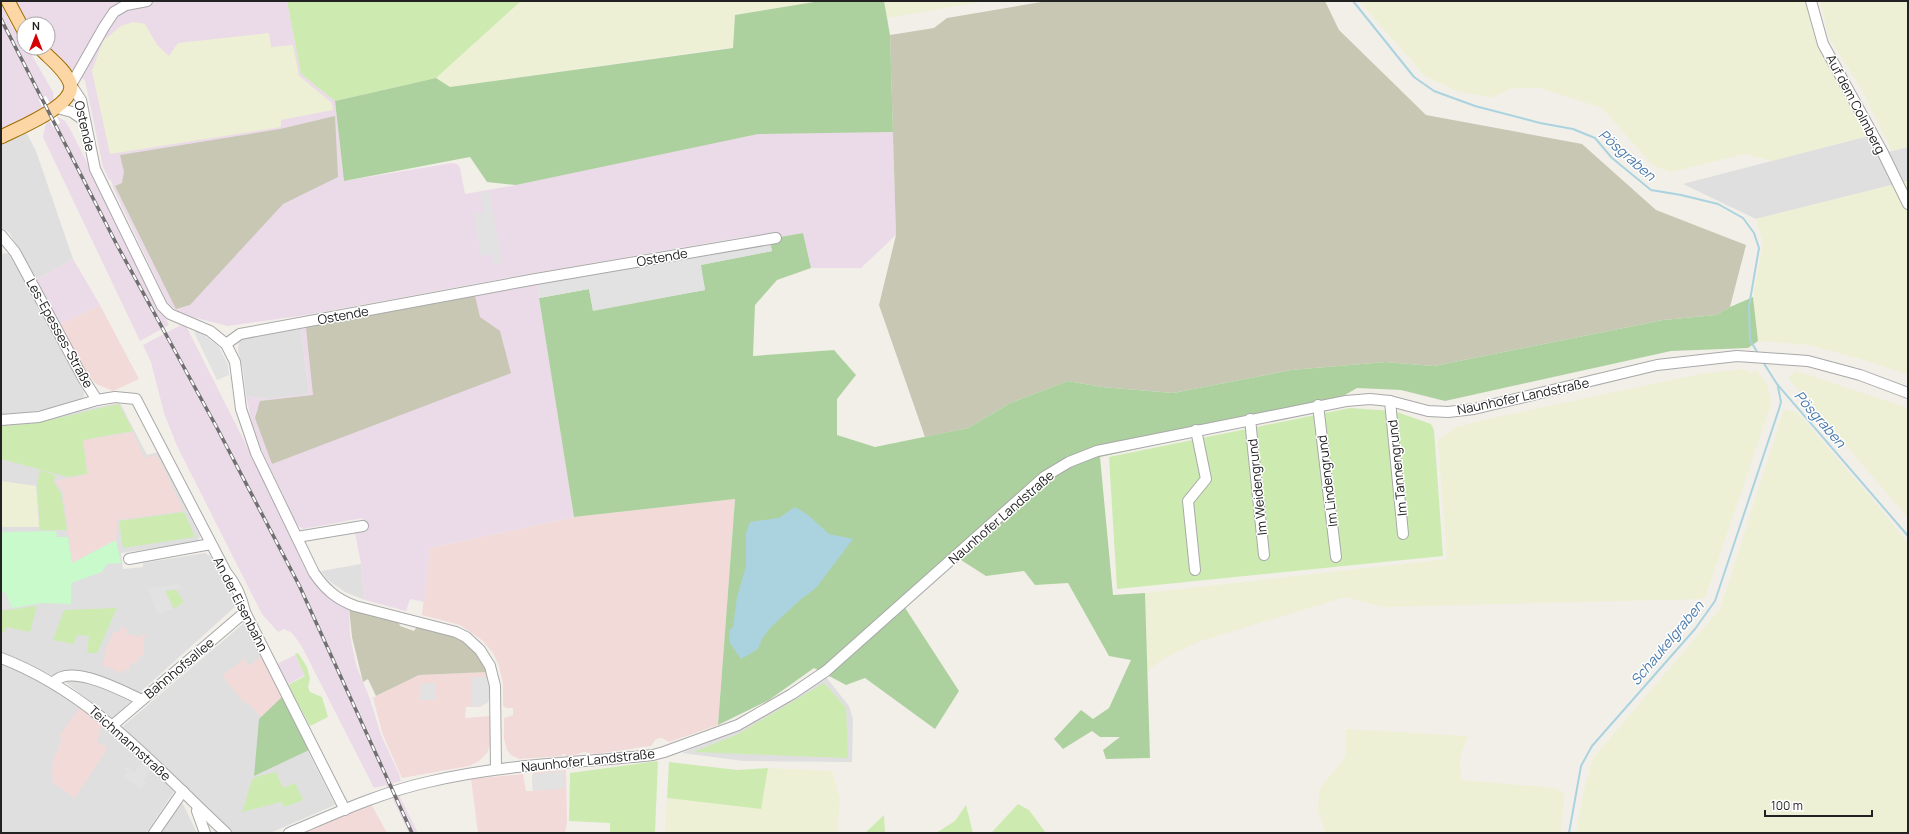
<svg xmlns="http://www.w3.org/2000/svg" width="1909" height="834" font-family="Manrope,sans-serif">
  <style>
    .residential { fill: #e0dfdf }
    .commercial { fill: #f2dad9 }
    .industrial { fill: #ebdbe8 }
    .construction { fill: #c7c7b4 }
    .farmland { fill: #eef0d5 }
    .grass { fill: #cdebb0 }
    .forest { fill: #add19e }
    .park { fill: #c8facc }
    .parking { fill: #e2e2e2 }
    .water { fill: #aad3df }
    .pier { fill: #fff }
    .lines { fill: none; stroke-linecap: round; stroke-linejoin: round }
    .stream { stroke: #aad3df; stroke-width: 2 }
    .minor-casing { stroke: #a9a9a9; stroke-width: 12 }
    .major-casing { stroke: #a06b00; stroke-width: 15 }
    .minor { stroke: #fff; stroke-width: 10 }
    .major { stroke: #fcd6a4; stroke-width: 13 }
    .rail-casing { stroke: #707070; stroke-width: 3.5 }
    .rail { stroke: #fff; stroke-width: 2; stroke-dasharray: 6; stroke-linecap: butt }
    .labels { text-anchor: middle; stroke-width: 3; stroke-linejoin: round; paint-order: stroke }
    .street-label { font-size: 13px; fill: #222; stroke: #fff }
    .water-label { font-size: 14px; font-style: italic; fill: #4a7aab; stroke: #fff }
  </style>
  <rect width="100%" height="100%" fill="#f2efe9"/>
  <g class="residential">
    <path d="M26,132L36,151L73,259L36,280L9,232L1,228V143Z"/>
    <path d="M1872,135L1883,153L1908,147V181L1756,219L1683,184Z"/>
    <path d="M9,253L84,392V396L80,400L59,407L1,417V254Z"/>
    <path d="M300,323L309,394L268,399L246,396L243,370L238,350L240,334Z"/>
    <path d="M120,403L147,455L158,452L200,536L198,541L196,542L121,553L123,569L143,567V563L205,553L210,556L237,605L137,695L61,671L54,676L17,658L1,652V425L26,424L44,421L87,409Z"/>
    <path d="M361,564L365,600L345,592L328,580L321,571Z"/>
    <path d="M244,623L335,805L270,833H233L122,727Z"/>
    <path d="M1,663L46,684L71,701L113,734L173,790V793L146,833H1Z"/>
    <path d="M826,677L849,706L853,719L852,762L743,761L682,753L739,729Z"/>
    <path d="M86,679L132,700L112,718L64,681Z"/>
    <path d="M180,804H183L197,833H161Z"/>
  </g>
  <g class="commercial">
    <path d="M100,305L139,379L113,391L96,384L85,370L60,324Z"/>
    <path d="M133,432L144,458L156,455L161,463L184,511L118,520L116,540L72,563L63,492L55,481L88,474L83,440Z"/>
    <path d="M735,499L718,725L669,742L662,738L656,739L651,746L595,754L584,752L567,757L565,754H562V756L519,759L511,755L507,750L504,739V718L513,715V708H506L503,705V684L499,666L493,653L483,641L460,625L422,615L430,548L574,517Z"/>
    <path d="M121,627L127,629L126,634L141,637V634H145V638H143L144,655L139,657L140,661L130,664L129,670H124V674L102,665L106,654L104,651L114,632H119Z"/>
    <path d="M262,656L283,697L261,717L247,702L245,704L222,676L244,659L249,666Z"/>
    <path d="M488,672V702L480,707H466L465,718L490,716L491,742L487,753L479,761L469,766L402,778L383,735L373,698L419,675Z"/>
    <path d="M80,707L102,725L98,731L101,733L96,741L108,748L75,798L53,783L52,772L53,761L62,738L59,736Z"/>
    <path d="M566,770L567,821L565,833H478L471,779L523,774L526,791H533L532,776L534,772Z"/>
    <path d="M371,804L387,833H303Z"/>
  </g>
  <g class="industrial">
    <path d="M15,1H287L301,74L335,101L344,181L452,163L457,164L460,168L465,194L516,185L753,134L893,132L896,235L861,268H811L803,233L776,238L749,236L528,274L306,315L228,326L204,320L185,315L174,309L167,302L114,190L111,180H109L103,167L85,80L74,76L70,68L48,47V24H27Z"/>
    <path d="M1,4L11,25L24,44V48H27L34,59L53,92L54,101L1,130Z"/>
    <path d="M57,116L65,121L69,127L169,325L140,341L43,137L46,122Z"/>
    <path d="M73,259L100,305L60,324L36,280Z"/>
    <path d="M536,279L574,517L430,548L424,602L410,599L406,611L365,600L361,564L355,533L364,531L362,518L303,529L297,525L262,451L252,424L246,396L268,399L309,394L300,323Z"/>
    <path d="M181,325L186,326L313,577L349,607L350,635L356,665L370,699L381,735L399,774L401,781L393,783L418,833H409L386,785L374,788L301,645L292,633L284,629L278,632L262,614L177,446L164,413L151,362L143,345Z"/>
    <path d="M295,655L305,675L287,685L277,664Z"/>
  </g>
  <g class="construction">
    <path d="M1047,1H1325L1339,30L1426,115L1582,144L1656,210L1746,245L1730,307L1716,315L1663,320L1434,366L1385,362L1291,370L1173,393L1102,387L1068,381L1010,403L968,428L925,437L879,305L896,235L890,35L934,28L947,18Z"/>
    <path d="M335,116L338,177L283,204L190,305L176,309L115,186L122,183L124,172L120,155L280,129Z"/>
    <path d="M475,296L480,317L500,331L511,373L272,464L255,418L260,401L313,395L306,327Z"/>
    <path d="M349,607L398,620L400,626L414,631L418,625L437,630L459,638L472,648L488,672L419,675L376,696L368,679L363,682L352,637Z"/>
  </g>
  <g class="farmland">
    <path d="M521,1H820L735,15L733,47L450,87L436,78Z"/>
    <path d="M884,1H989L886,18Z"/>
    <path d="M1359,1H1811L1814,14L1872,135L1771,161L1745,154L1672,172L1652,165L1602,108L1540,88H1512L1491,98L1457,91L1425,76Z"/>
    <path d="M1820,1H1908V147L1892,151L1862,90L1829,38Z"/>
    <path d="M133,22L145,24L157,45L169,56L178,43L269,33L271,47L293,45L299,76L332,103L333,110L281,120V127L110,154L92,71L103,41L121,26Z"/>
    <path d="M1908,181V375L1867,361L1809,345L1758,341L1753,297L1763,242L1756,219Z"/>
    <path d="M1745,369L1751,373L1756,370L1767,384L1772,402L1705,598L1703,599L1383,607L1345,597L1201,641L1165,658L1147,671L1145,593L1447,559L1438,440L1456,427L1488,419L1699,374Z"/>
    <path d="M1796,371L1908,408V518L1788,378Z"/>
    <path d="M1784,409L1798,413L1880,508L1908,544V833H1576L1585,785L1593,758L1720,609Z"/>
    <path d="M1,481L36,486L39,527H1Z"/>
    <path d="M1346,729L1468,736L1460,757L1461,780L1555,788L1565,794L1561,832L1325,833L1318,811L1319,789L1346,756Z"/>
    <path d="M768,768L832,771L840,799L837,833H665L667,798L761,809Z"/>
  </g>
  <g class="grass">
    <path d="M287,1H521L436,78L335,101L301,74Z"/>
    <path d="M119,404L133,431L83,440L87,474L68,477L1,459V426C43,425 78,412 119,404Z"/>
    <path d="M1350,408L1394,411L1431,424L1434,430L1443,556L1117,589L1109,457Z"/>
    <path d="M40,470L55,475L54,483L61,493L67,530H40L37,485Z"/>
    <path d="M184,512L195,537L123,548L119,521Z"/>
    <path d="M176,590L184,602L174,609L165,591Z"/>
    <path d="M37,606L30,632L6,627L4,633L1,632V611Z"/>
    <path d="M117,608L97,653H87L89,636L77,635L74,644L53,640L64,610Z"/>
    <path d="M298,653L307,667L310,679L308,687L310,692L322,697L328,717L310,726L288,685L305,676L295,654Z"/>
    <path d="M824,683L846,708L848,758L694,752L738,734Z"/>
    <path d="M658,761L655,833H610V823L569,821L570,773Z"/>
    <path d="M669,762L737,770L768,768L761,809L667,798Z"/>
    <path d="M276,772L283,788L295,783L303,800L285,807L281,802L242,812C245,806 250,781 254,778C260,775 269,774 276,772Z"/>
    <path d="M1018,804L1029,810L1046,833H991Z"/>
    <path d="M966,805L973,833H936L955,821Z"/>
    <path d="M884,815L885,833H865Z"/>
  </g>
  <g class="forest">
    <path d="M820,1H884L890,35L893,132L758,134L516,185L487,182L470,157L344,181L335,101L436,78L450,87L733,48L735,15Z"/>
    <path d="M803,233L811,268L777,280L755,305L753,356L834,350L856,375L837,399V435L875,447L968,428L1010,403L1068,381L1102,387L1173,393L1291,370L1385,362L1434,366L1663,320L1716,315L1730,307L1753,297L1758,341L1748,348L1671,351L1445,401L1401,390L1357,388L1321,409L1100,457L1113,595L1145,593L1150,758L1106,759L1103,750L1120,737H1100L1092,731L1063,749L1054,739L1081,710L1093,719L1109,708L1131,660L1109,656L1068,583L1035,585L1024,571L986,576L950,553L900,600L959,691L935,729L865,678L846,685L814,668L769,700L718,725L735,499L574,517L539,298L589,289L593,310L705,290L700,265L772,251L769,239Z"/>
    <path d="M282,697L309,750L254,776L259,719Z"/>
  </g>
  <path class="park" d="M56,531L57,537H68L72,563L116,540L121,563L107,564L102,572L71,583V604L42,603L12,608L5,592L1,593V532Z"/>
  <g class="parking">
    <path d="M489,192L503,263L494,264L492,254L481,256L474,214L484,212L480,193Z"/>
    <path d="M769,239L772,251L701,265L705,290L593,311L589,289L539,298L536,279Z"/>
    <path d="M199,331L219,347L228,365L229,375L217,380L194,332Z"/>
    <path d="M180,584L181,588L165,590L173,609L157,614L148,588Z"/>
    <path d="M5,592L12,608L1,610V593Z"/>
    <path d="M472,677H489V699L488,702L482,706L472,707Z"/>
    <path d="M421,683H436V700H420Z"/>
    <path d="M143,762L151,770L143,780L146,783L141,789L124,777L128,771L124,769L127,767L134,773Z"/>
    <path d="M564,771L565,788L533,791L532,776L535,774Z"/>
  </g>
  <path class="water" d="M795,507L808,515L829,534L853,539L816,588L801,599L770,628L762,639L758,649L741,659L730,643L729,631L733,627L737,597L746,566V533L750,522L779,518Z"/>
  <path class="pier" d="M46,96L60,123L53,127L39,100Z"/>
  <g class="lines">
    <g class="stream">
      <path d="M1353,1L1414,77L1434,91L1475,106L1540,123L1573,129L1595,138L1612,158L1651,190L1681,195L1718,204L1743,218L1754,233L1759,248L1749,306L1750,340L1759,355"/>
      <path d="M1763,362L1777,384L1908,536"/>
      <path d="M1569,833L1581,766L1592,746L1695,629L1715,601L1779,409L1781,402L1778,387"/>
    </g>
    <defs>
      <g id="minor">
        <path d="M147,1L126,5L114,12L104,27L71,85L81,100L95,169L162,306L170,314L210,331L226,344L235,362L241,409L256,453L314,573C325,589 336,599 355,606L456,632L466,637L480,650L490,666L495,686L496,769"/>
        <path d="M1811,1L1823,44L1883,153L1908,204"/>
        <path d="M57,108L72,112L85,121"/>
        <path d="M1,235L15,252L83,378L97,400L115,397L136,399L226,572C235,583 242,598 245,612L345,810"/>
        <path d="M226,344L240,334L536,279L776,238"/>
        <path d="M1390,401L1403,534"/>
        <path d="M1318,405L1336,557"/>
        <path d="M1250,419L1264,555"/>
        <path d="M1,420L39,417L97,400"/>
        <path d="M297,537L363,526"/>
        <path d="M129,559L211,544"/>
        <path d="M1195,570L1188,501L1206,479L1196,430"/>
        <path d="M1,658C93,693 156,768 226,833"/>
        <path d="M53,683C70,662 122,691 142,700"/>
        <path d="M113,725L245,612"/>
        <path d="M198,807L197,811L205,833"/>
        <path d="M154,833L183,791"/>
        <path d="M289,833C334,814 379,793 428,782C502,764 578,763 653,755L664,752L738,725L792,694L826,671L1044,477L1069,462L1097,451L1346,401L1370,399L1390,401L1428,411L1448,412L1474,409L1657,365L1737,356L1808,361L1860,375L1908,393"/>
      </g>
      <g id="major">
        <path d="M8,1L24,31"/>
        <path d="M1,137C16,129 78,105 70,83C65,69 49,58 40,48"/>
      </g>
    </defs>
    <use href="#minor" class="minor-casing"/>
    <use href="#major" class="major-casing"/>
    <use href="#minor" class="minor"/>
    <use href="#major" class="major"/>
    <defs>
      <path id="rail" d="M1,19L117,245L216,426L299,585L412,833"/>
    </defs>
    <use href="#rail" class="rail-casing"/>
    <use href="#rail" class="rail"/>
  </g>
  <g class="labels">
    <g class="street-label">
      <text transform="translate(1856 104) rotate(62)" y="5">Auf dem Colmberg</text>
      <text transform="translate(85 126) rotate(77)" y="5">Ostende</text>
      <text transform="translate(662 257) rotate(-10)" y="5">Ostende</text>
      <text transform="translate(343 315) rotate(-10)" y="5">Ostende</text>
      <text transform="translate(60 333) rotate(61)" y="5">Les-Epesses-Straße</text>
      <text transform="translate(1523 396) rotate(-12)" y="5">Naunhofer Landstraße</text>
      <text transform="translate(1397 468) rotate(-96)" y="5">Im Tannengrund</text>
      <text transform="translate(1327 481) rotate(-97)" y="5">Im Lindengrund</text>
      <text transform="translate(1257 487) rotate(-96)" y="5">Im Weidengrund</text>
      <text transform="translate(1001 517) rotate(-41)" y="5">Naunhofer Landstraße</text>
      <text transform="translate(241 604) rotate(63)" y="5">An der Eisenbahn</text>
      <text transform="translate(179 668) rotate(-40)" y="5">Bahnhofsallee</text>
      <text transform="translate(130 743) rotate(42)" y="5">Teichmannstraße</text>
      <text transform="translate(588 760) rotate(-6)" y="5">Naunhofer Landstraße</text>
    </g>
    <g class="water-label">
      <text transform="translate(1627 155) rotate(41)" y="5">Pösgraben</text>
      <text transform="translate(1820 419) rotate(49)" y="5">Pösgraben</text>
      <text transform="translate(1667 643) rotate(-50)" y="5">Schaukelgraben</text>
    </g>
  </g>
  <rect width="1909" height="834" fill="none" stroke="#222222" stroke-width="4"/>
  <g transform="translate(36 36)"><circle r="19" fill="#ffffff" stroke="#a7a7a7"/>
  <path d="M0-3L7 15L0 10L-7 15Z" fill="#d40000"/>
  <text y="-6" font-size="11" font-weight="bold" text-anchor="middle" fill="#222222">N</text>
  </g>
  <path d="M1765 810v6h107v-6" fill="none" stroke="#222222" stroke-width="2"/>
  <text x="1771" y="810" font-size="12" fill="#222222" stroke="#ffffff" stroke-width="3" paint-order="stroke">100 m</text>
</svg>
